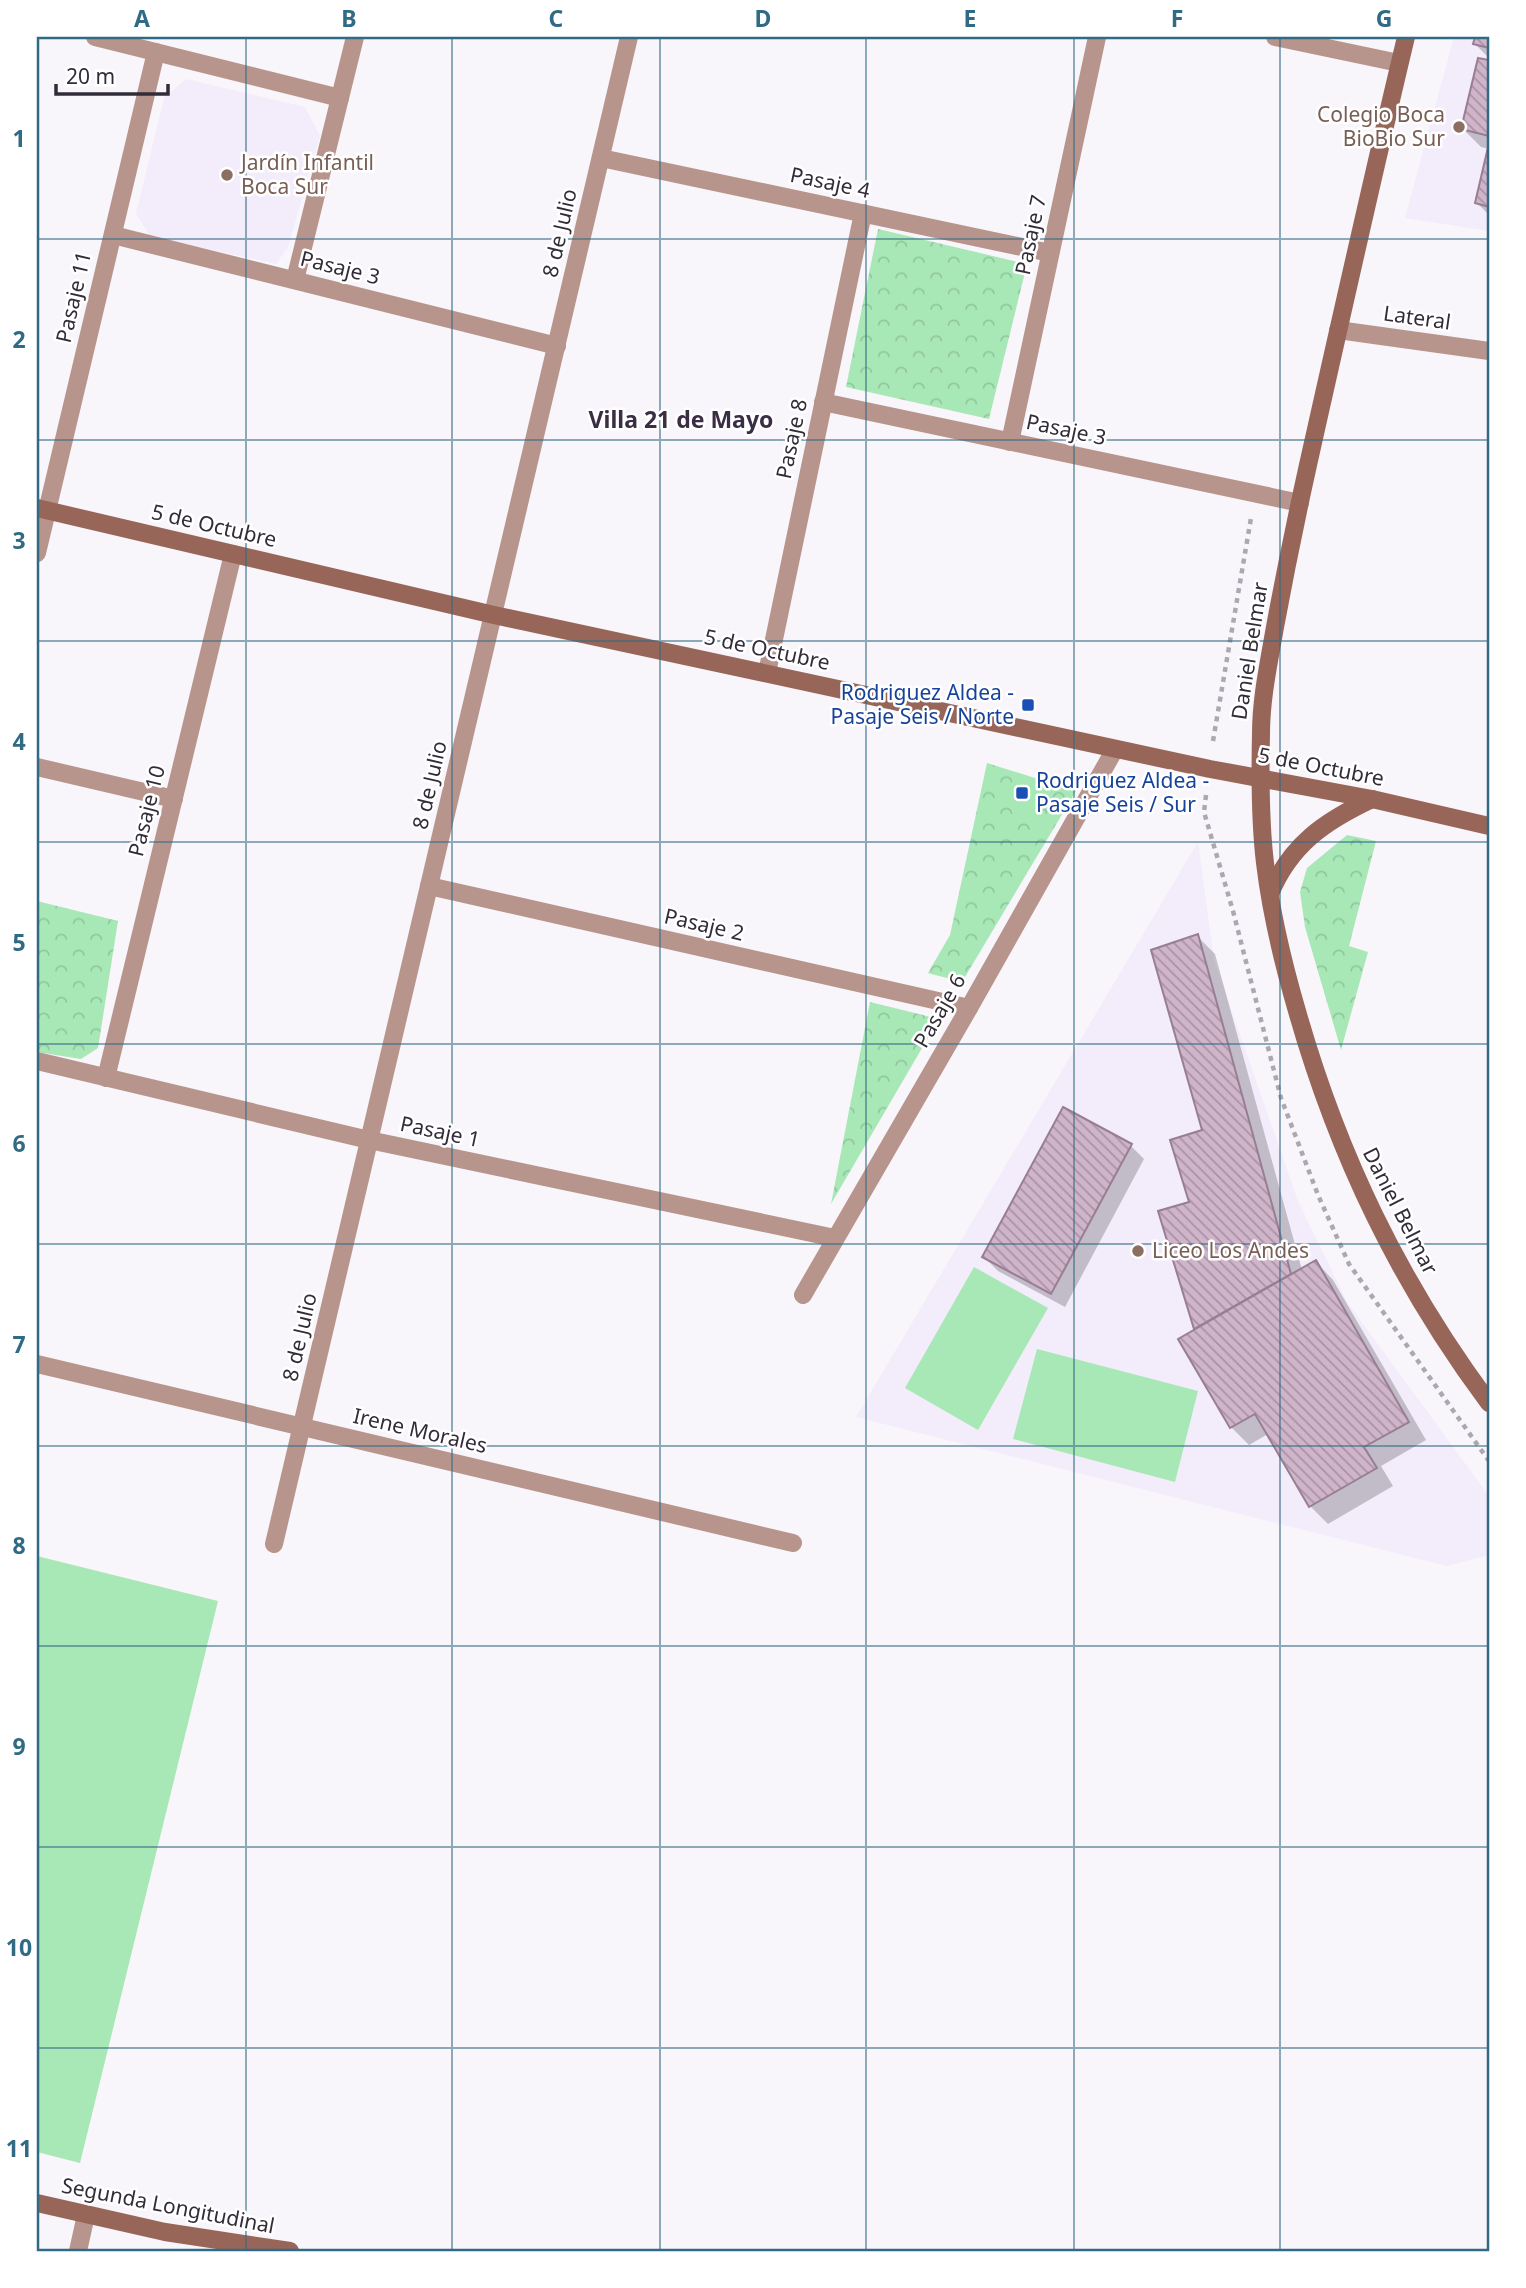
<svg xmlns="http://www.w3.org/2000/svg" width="1526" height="2288" font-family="'Noto Sans',sans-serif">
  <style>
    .built { fill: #f3ecfb }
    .forest { fill: url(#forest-crowns) }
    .pitch { fill: #a8e8b6 }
    .shadow { fill: #0003 }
    .building { fill: url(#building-back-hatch); stroke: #987e93; stroke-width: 2 }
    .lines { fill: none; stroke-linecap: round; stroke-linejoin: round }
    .path { stroke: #aca8b0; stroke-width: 4.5; stroke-dasharray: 5 5; stroke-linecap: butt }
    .street { stroke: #b8958c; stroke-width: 18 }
    .secondary { stroke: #976659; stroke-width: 18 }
    .grid { fill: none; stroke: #316a84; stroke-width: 2; stroke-opacity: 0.55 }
    .education-dot { fill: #8d6e63; stroke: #fff; stroke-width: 2.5 }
    .transit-dot { fill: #1a4fb4; stroke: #fff; stroke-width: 2.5 }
    .labels { text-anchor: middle; stroke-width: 5; stroke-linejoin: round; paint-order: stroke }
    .education-label { font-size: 21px; fill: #785e54; stroke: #fff; text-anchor: start }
    .street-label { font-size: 21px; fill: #322c38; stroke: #fff }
    .transit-label { font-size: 21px; fill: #164399; stroke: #fff; text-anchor: end }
    .neighbourhood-label { font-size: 23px; font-weight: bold; fill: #3a2d44; stroke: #fff }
    .neatline { fill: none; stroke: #316a84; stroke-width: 2.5 }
    .grid-label { font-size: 23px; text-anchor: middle; font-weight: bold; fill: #316a84 }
  </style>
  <defs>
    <pattern id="forest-crowns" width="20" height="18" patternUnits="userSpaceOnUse" patternTransform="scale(1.75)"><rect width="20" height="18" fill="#a8e8b6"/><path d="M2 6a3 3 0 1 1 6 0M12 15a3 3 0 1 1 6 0" fill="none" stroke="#91c79d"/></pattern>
    <pattern id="building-back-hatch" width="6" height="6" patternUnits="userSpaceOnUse" patternTransform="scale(1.75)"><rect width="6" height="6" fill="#cfb4ca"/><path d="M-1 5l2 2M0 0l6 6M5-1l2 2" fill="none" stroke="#a993a5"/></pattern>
  </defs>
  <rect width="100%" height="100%" fill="#f8f5fb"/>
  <g class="built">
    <path d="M1454,37H1489V231L1405,218Z"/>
    <path d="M186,79L305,107L320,136L288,247L276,264L150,236L136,214L164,98Z"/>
    <path d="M1198,842L1214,960L1298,1201L1347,1302L1489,1496V1555L1447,1566L856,1417Z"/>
  </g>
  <g class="forest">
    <path d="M878,229L1027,264L989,419L846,387Z"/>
    <path d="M987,763L1076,791L962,982L928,973L950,935Z"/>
    <path d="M1347,835L1376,841L1349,946L1368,952L1341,1050L1305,927L1300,892L1307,868Z"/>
    <path d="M37,901L118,921L98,1048L81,1059L37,1052Z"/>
    <path d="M870,1002L939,1019L831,1204Z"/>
  </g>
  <g class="pitch">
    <path d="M974,1267L1048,1308L978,1430L905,1388Z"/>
    <path d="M1037,1349L1198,1391L1175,1482L1013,1439Z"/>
    <path d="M37,1556L218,1601L80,2163L37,2152Z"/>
  </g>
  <g class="shadow">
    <path d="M1476,37H1489V58L1475,44Z"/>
    <path d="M1480,60L1489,62V149L1481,147L1463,129Z"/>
    <path d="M1489,150V215L1477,203Z"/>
    <path d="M1197,936L1215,954L1302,1270L1316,1262L1333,1280L1426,1440L1381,1466L1393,1486L1328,1524L1310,1506L1268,1434L1249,1445L1231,1427L1196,1330L1161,1212L1191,1203L1204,1131Z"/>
    <path d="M1131,1146L1144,1159L1065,1307L998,1271L984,1257Z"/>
  </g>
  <g class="building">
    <path d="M1475,37H1489V48L1473,44Z"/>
    <path d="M1478,58L1489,60V136L1461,129Z"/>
    <path d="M1489,143V207L1475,203Z"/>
    <path d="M1198,934L1291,1274L1194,1329L1158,1211L1189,1202L1170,1140L1202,1130L1151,950Z"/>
    <path d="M1063,1107L1132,1144L1051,1294L982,1257Z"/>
    <path d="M1316,1260L1409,1422L1364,1447L1377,1468L1309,1507L1255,1414L1230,1428L1178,1339Z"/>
  </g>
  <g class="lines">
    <g class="path">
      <path d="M1213,741L1251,518"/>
      <path d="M1206,795L1204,812L1233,911L1281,1098L1318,1195L1349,1264L1489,1461"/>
    </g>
    <g class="street">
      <path d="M95,37L340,98"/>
      <path d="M1275,37L1399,63"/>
      <path d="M601,158L1050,253"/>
      <path d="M113,235L557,346"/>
      <path d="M295,280L355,37"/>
      <path d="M1338,330L1489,351"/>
      <path d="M823,402L1300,503"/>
      <path d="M1010,442L1097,37"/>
      <path d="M37,553L156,52"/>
      <path d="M767,673L863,213"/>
      <path d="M37,767L174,799"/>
      <path d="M429,886L969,1008"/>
      <path d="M37,1061L369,1140L835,1238"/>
      <path d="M106,1078L233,554"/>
      <path d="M803,1295L969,1008L1115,749"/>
      <path d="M37,1364L793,1543"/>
      <path d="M274,1544L629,37"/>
      <path d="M78,2251L86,2215"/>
    </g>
    <g class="secondary">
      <path d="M1406,37C1372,179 1340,322 1308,465C1296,519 1285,573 1275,627C1269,662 1261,698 1261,734C1260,777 1260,821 1265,863C1271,913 1283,963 1297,1011C1338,1155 1399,1282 1489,1403"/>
      <path d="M37,508L494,615L1210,769L1372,799L1489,826"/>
      <path d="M1270,894C1290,845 1325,821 1372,799"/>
      <path d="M37,2203L165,2232L290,2251"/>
    </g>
  </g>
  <path class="grid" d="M246,37V2251M452,37V2251M660,37V2251M866,37V2251M1074,37V2251M1280,37V2251M37,239H1489M37,440H1489M37,641H1489M37,842H1489M37,1044H1489M37,1244H1489M37,1446H1489M37,1646H1489M37,1847H1489M37,2048H1489"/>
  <g class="education-dot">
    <circle cx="1459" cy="127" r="7"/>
    <circle cx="227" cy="175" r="7"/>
    <circle cx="1138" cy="1251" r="7"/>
  </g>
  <g class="transit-dot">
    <rect x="1021" y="698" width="14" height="14" rx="3.5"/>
    <rect x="1015" y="786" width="14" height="14" rx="3.5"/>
  </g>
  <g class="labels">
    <g class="education-label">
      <text x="1445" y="122" text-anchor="end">Colegio Boca<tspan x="1445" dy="24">BioBio Sur</tspan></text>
      <text x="241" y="170">Jardín Infantil<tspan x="241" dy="24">Boca Sur</tspan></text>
      <text x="1152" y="1258">Liceo Los Andes</text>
    </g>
    <g class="street-label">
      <text transform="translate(830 183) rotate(12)" y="7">Pasaje 4</text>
      <text transform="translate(560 233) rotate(-77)" y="7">8 de Julio</text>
      <text transform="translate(1031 235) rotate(-78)" y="7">Pasaje 7</text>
      <text transform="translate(340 268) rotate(14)" y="7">Pasaje 3</text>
      <text transform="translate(74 297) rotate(-77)" y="7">Pasaje 11</text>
      <text transform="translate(1417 318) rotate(8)" y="7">Lateral</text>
      <text transform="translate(1066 430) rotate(12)" y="7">Pasaje 3</text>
      <text transform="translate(792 439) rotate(-78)" y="7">Pasaje 8</text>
      <text transform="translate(214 526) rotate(13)" y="7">5 de Octubre</text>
      <text transform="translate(767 650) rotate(12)" y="7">5 de Octubre</text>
      <text transform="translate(1250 651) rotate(-81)" y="7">Daniel Belmar</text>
      <text transform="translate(1321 767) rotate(11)" y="7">5 de Octubre</text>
      <text transform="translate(430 785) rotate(-77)" y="7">8 de Julio</text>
      <text transform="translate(147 811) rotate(-76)" y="7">Pasaje 10</text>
      <text transform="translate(704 925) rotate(13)" y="7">Pasaje 2</text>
      <text transform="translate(940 1011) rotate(-60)" y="7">Pasaje 6</text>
      <text transform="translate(440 1132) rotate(12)" y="7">Pasaje 1</text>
      <text transform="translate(1400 1211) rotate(63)" y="7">Daniel Belmar</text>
      <text transform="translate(300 1337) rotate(-77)" y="7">8 de Julio</text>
      <text transform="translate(420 1431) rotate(13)" y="7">Irene Morales</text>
      <text transform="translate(168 2206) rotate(11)" y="7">Segunda Longitudinal</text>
    </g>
    <g class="transit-label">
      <text x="1014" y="700">Rodriguez Aldea -<tspan x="1014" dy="24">Pasaje Seis / Norte</tspan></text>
      <text x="1036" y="788" text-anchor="start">Rodriguez Aldea -<tspan x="1036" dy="24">Pasaje Seis / Sur</tspan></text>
    </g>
    <g class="neighbourhood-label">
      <text x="681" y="428">Villa 21 de Mayo</text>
    </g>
  </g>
  <rect width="1526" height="2288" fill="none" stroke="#ffffff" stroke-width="77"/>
  <path d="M56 84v10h112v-10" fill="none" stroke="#322c38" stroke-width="3.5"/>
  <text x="66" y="84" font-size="21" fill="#322c38" stroke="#ffffff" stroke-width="5" paint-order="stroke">20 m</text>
  <rect x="38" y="38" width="1450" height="2212" class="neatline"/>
  <g class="grid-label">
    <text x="142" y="27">A</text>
    <text x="349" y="27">B</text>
    <text x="556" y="27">C</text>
    <text x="763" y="27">D</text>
    <text x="970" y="27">E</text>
    <text x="1177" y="27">F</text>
    <text x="1384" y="27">G</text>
    <text x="19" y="147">1</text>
    <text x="19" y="348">2</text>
    <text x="19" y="549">3</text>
    <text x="19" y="750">4</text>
    <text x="19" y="951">5</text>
    <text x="19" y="1152">6</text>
    <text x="19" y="1353">7</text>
    <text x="19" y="1554">8</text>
    <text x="19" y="1755">9</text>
    <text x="19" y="1956">10</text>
    <text x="19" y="2157">11</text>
  </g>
</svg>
